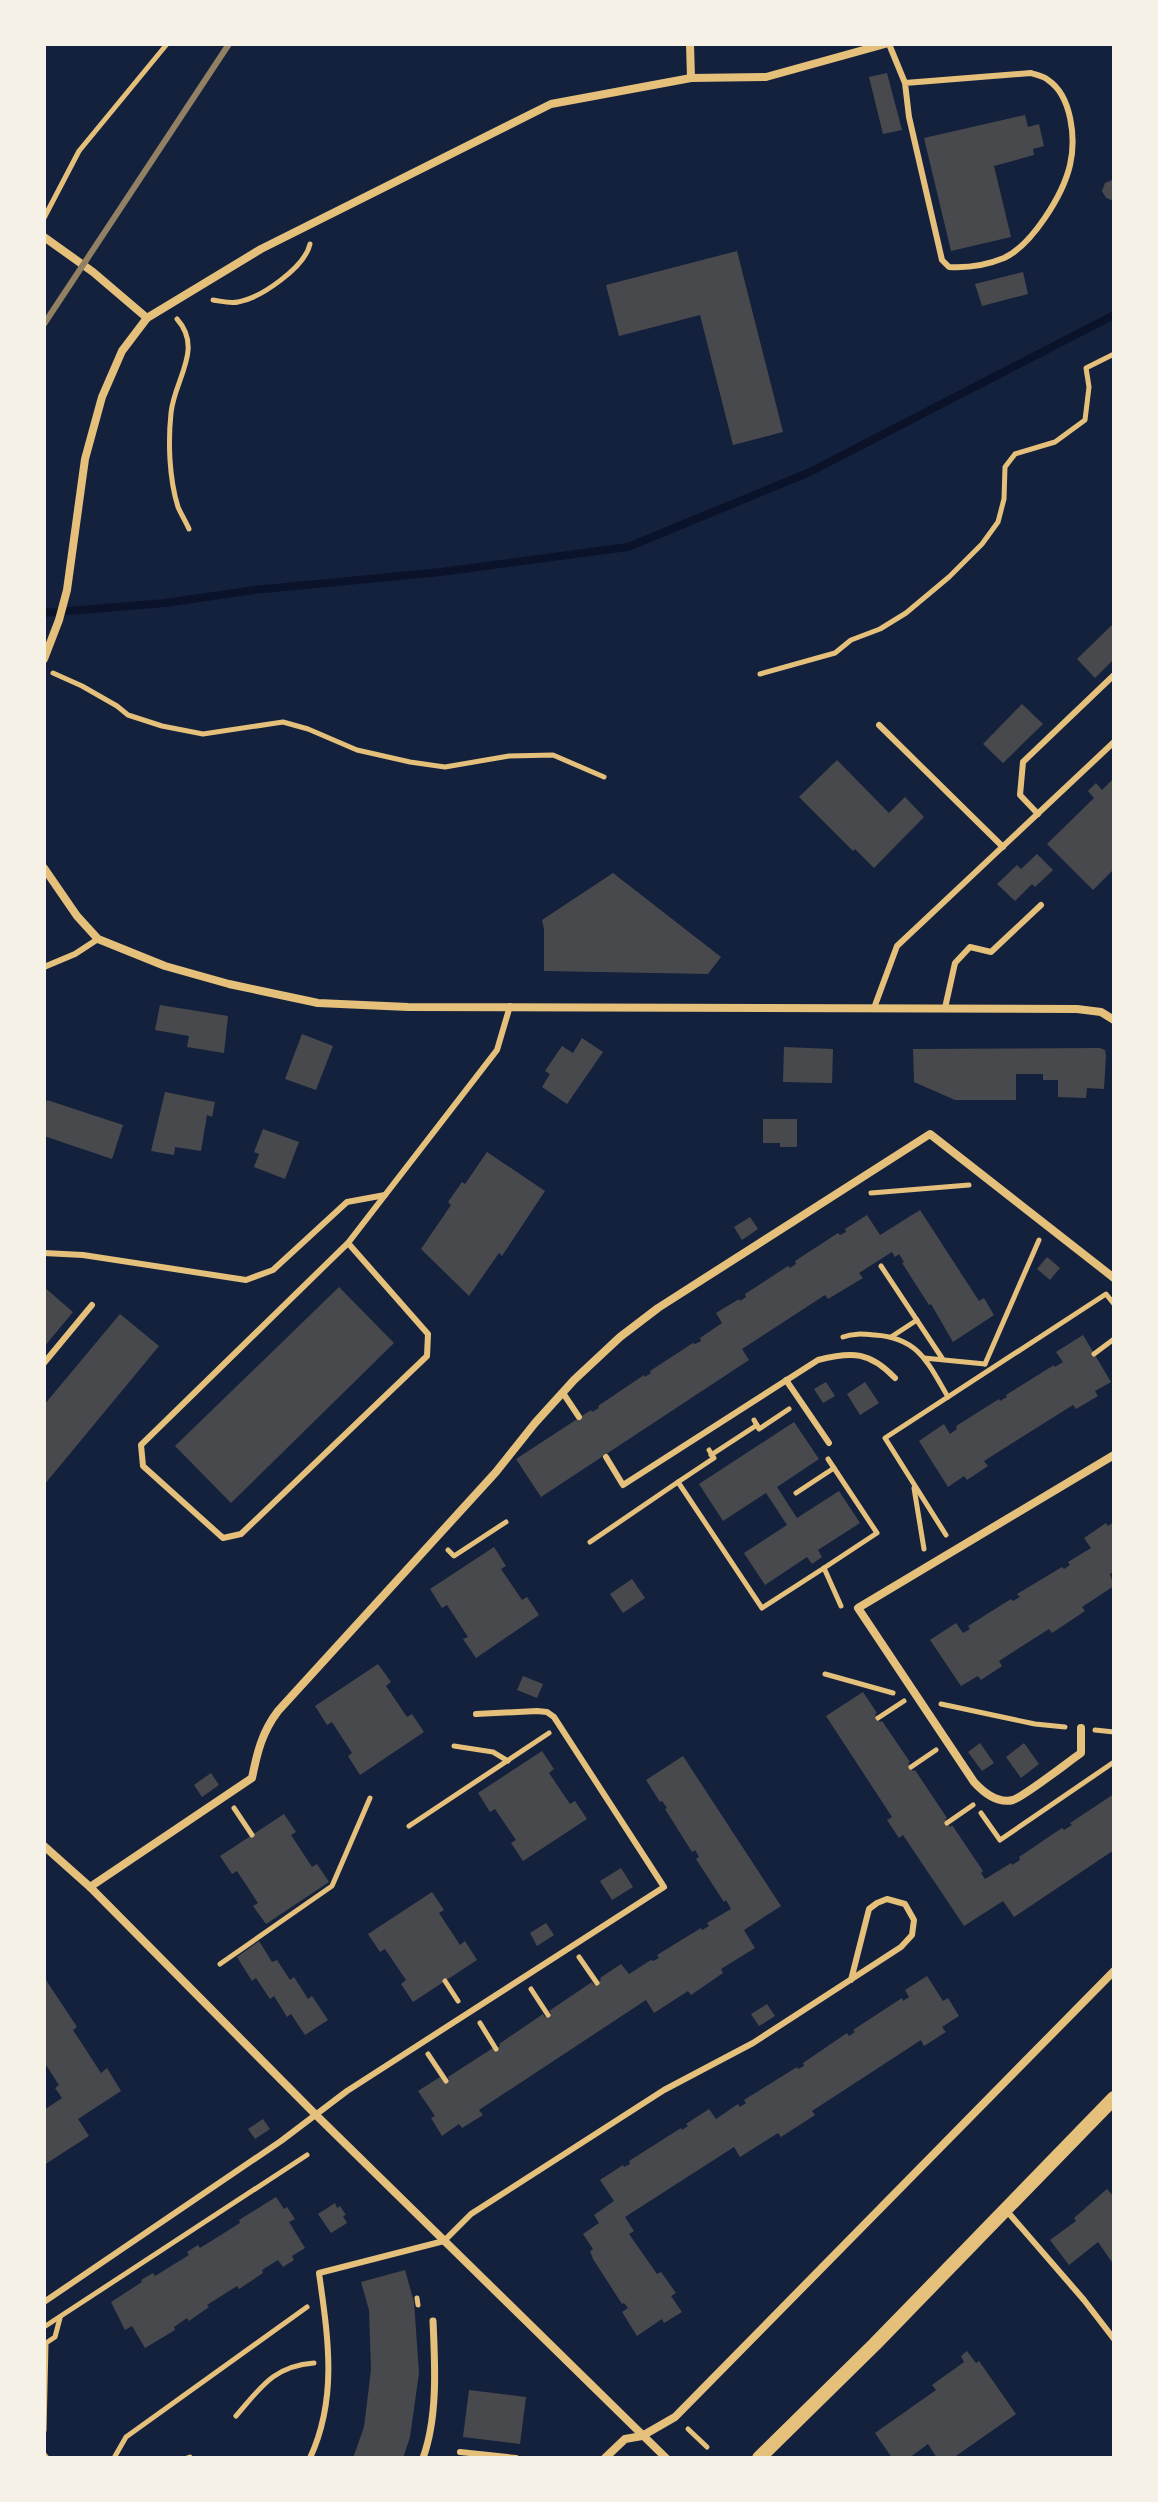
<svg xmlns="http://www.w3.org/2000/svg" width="1158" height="2502" font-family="'Space Grotesk',sans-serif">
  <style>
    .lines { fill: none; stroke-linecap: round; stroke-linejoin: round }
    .stream { stroke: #0b132b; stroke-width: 8 }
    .building { fill: #48494c }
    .path { stroke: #e5c07b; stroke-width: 5 }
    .service { stroke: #e5c07b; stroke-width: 6 }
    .pedestrian { stroke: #e5c07b; stroke-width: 7 }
    .minor { stroke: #e5c07b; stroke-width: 8 }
    .tertiary { stroke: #e5c07b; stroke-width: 14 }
    .rail { stroke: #918062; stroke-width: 6 }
  </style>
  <rect width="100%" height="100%" fill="#14213d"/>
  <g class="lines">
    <path class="stream" d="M44,613L165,603L254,590L441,572L628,547L810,472L1114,315"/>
  </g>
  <g class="building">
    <path d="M887,73L902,130L883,134L869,77Z"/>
    <path d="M1025,115L1028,127L1039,124L1044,146L1033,149L1034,155L994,166L1011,237L951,251L924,138Z"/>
    <path d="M1112,180L1114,181V201L1106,198L1102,191L1105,183Z"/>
    <path d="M737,251L783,432L733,445L700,315L619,336L606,285Z"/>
    <path d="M1023,272L1028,294L982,306L975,284Z"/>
    <path d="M1114,623V659L1095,678L1077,659Z"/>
    <path d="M1022,704L1043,724L1003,763L983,744Z"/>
    <path d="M837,760L889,813L905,797L924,817L874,868L855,849L853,851L799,797Z"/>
    <path d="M1114,778V869L1093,890L1047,844L1094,798L1088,791L1096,783L1102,790Z"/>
    <path d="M1037,854L1053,870L1035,887L1032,884L1015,901L997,884L1017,865L1021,869Z"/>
    <path d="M613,873L721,957L708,974L544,971V929L542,920Z"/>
    <path d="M160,1005L228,1016L224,1053L187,1047L189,1036L155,1030Z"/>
    <path d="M302,1034L333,1046L316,1090L285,1079Z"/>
    <path d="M582,1038L603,1052L567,1104L542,1087L550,1074L545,1071L562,1046L573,1053Z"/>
    <path d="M784,1047L833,1049L832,1083L783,1082Z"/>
    <path d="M1100,1048L1105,1050L1106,1055L1104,1089L1087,1088L1086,1098L1058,1097V1080H1043V1074H1016V1100H955L914,1082L913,1049Z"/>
    <path d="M165,1092L215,1102L212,1117L207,1115L201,1151L175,1147L174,1155L151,1151Z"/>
    <path d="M47,1100L123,1125L112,1159L44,1136V1109Z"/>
    <path d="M763,1119H797V1147H780V1143H763Z"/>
    <path d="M263,1129L299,1142L285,1179L254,1167L259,1154L254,1152Z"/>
    <path d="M487,1152L545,1191L502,1256L499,1253L469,1296L421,1249L451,1205L448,1202L462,1182L465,1184Z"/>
    <path d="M920,1210L979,1301L984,1298L994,1315L953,1342L931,1304L929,1305L902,1263L904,1262L899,1254L895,1257L892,1252L859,1273L863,1278L828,1299L825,1295L742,1349L749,1360L541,1497L516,1459L591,1410L592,1412L599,1408L598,1406L644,1375L645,1377L651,1373L650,1371L693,1343L695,1344L701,1341L700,1338L722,1323L716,1313L739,1299L740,1301L746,1297L745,1294L788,1266L790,1268L796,1264L795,1261L838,1233L840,1235L846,1232L845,1229L867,1215L880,1235Z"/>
    <path d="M750,1217L758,1229L742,1240L734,1227Z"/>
    <path d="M1047,1257L1060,1268L1050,1280L1037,1269Z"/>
    <path d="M44,1287L73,1312L44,1347Z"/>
    <path d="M339,1287L394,1343L231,1503L175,1446Z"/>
    <path d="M120,1314L159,1346L44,1485V1405Z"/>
    <path d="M1083,1335L1111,1382L1095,1391L1098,1396L1076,1409L1073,1405L984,1461L988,1466L967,1480L964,1476L948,1487L919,1441L944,1424L950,1434L957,1429L956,1426L999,1399L1000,1401L1007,1397L1006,1395L1054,1365L1055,1367L1063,1362L1056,1352Z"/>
    <path d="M826,1382L835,1396L823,1403L814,1389Z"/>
    <path d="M865,1382L879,1403L860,1415L847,1394Z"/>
    <path d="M794,1422L819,1459L777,1487L797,1518L839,1491L860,1523L818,1550L822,1557L812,1564L807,1557L765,1585L744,1553L787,1525L766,1493L723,1521L699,1484Z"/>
    <path d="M1114,1522V1571L1110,1574L1114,1586L1082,1607L1085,1611L1052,1633L1049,1629L999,1661L1002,1666L981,1680L978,1676L961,1686L930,1640L956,1623L963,1633L970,1629L968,1626L1011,1599L1013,1601L1020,1597L1017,1594L1062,1567L1064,1569L1070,1565L1068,1562L1091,1548L1084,1538L1106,1523L1108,1526Z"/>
    <path d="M494,1547L506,1566L501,1569L522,1600L527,1597L539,1615L476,1658L463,1639L468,1637L447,1605L442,1608L430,1589Z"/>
    <path d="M632,1579L645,1598L623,1613L610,1594Z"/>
    <path d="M378,1664L391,1682L386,1686L407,1717L412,1714L424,1732L360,1775L348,1756L352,1753L332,1722L327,1725L315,1706Z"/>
    <path d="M523,1676L543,1684L537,1698L517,1690Z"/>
    <path d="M863,1692L877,1713L875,1714L880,1722L882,1721L910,1762L908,1763L913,1771L915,1770L947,1818L945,1819L950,1827L952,1825L983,1871L981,1873L985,1879L1011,1863L1012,1865L1020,1860L1019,1857L1062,1828L1064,1830L1072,1825L1070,1823L1114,1794V1850L1014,1917L1003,1901L964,1926L903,1835L899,1838L887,1820L892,1817L826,1716Z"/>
    <path d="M980,1743L994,1763L982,1771L968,1752Z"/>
    <path d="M1024,1743L1039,1764L1021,1778L1006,1757Z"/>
    <path d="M542,1751L554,1769L549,1773L570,1804L575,1801L587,1819L523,1861L511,1843L516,1840L495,1809L490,1812L478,1793Z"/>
    <path d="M683,1756L781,1906L744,1930L755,1948L721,1969L723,1973L691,1995L688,1991L654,2013L646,2000L479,2110L483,2115L462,2128L459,2124L442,2136L431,2118L435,2116L418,2091L440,2077L444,2083L449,2080L448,2077L493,2048L494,2050L500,2046L499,2044L543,2014L545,2017L551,2013L549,2011L592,1982L594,1985L597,1983L601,1980L600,1978L621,1964L629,1974L651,1960L653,1961L659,1958L657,1955L701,1928L702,1930L709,1926L707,1923L731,1909L726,1900L724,1902L696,1859L699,1857L695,1850L692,1852L665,1809L667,1808L662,1801L660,1802L646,1780Z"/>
    <path d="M211,1773L219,1785L202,1797L194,1785Z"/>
    <path d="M284,1814L296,1832L291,1835L312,1867L317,1864L329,1882L266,1924L253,1906L258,1903L237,1871L232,1874L220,1856Z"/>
    <path d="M621,1868L633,1887L612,1900L600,1881Z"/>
    <path d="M432,1892L444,1910L439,1913L460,1945L465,1941L477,1960L413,2002L401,1984L406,1980L385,1949L380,1952L368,1934Z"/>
    <path d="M546,1923L554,1935L537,1946L530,1933Z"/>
    <path d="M259,1941L272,1962L277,1960L290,1980L294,1977L308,1999L312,1996L328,2020L305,2035L291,2014L287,2017L274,1996L270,1999L256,1978L252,1981L237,1957Z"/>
    <path d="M927,1976L943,2001L948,1998L959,2016L942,2027L946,2032L924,2046L921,2040L812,2111L815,2115L781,2137L778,2133L740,2157L734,2147L625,2217L634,2231L629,2234L657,2274L661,2272L676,2293L671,2296L682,2312L664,2323L662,2319L637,2336L622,2312L628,2308L624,2303L622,2304L593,2259L590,2251L593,2249L583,2234L599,2223L594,2215L614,2201L600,2180L623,2165L624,2167L630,2164L629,2161L681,2128L682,2130L688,2126L686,2124L709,2109L716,2119L738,2104L740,2107L746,2103L744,2100L797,2067L798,2069L804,2066L803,2063L847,2033L849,2036L855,2032L853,2030L902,1998L903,2001L909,1997L905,1990Z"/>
    <path d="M44,1977L77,2027L73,2030L101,2073L107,2068L121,2091L78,2119L89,2136L44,2165V2110L62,2098L55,2088L59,2085L44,2062Z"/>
    <path d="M767,2004L775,2016L759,2026L751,2014Z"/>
    <path d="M263,2119L270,2129L255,2139L248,2129Z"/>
    <path d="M1107,2189L1114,2197V2265L1098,2242L1069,2265L1050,2240L1076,2221L1074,2218Z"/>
    <path d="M276,2197L284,2209L287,2207L295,2219L289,2222L305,2248L292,2256L294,2260L283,2267L278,2260L262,2270L263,2273L239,2289L237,2286L207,2305L209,2307L189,2321L187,2318L174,2327L175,2330L145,2348L132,2326L125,2330L111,2302L142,2282L141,2280L153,2273L155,2276L189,2255L187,2252L198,2245L200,2248L240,2223L239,2220Z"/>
    <path d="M335,2203L337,2208L340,2206L346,2215L343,2216L347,2223L331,2233L318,2214Z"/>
    <path d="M405,2270L414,2302L419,2373L410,2437L403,2458H353L364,2427L371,2370L369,2310L361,2282Z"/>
    <path d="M967,2351L976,2363L979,2361L1016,2414L953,2458H937L928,2444L909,2458H892L875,2433L936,2390L932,2385L964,2362L961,2356Z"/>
    <path d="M469,2390L526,2397L520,2444L463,2437Z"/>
  </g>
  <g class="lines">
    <g class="path">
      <path d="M44,218L79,151L167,44"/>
      <path d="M213,300C221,301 230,304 238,302C261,298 305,267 310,244"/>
      <path d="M177,319C204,349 174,380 171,413C168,442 169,478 178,507C181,514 186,522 189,529"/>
      <path d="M53,673L82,686L117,706L128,715L162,726L203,734L283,722L308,729L357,750L410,762L445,767L509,756L553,755L604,777"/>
      <path d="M760,674L835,653L851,640L880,629L906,613L949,577L982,544L998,522L1004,499L1005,467L1015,454L1055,442L1085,420L1089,387L1086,368L1114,354"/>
      <path d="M871,1193L969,1185"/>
      <path d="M881,1266L942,1358"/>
      <path d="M843,1337C853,1333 863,1334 875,1335C919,1338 928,1363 948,1397"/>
      <path d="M891,1337L917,1320"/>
      <path d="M1094,1354L1114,1339"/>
      <path d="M924,1358L985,1364"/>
      <path d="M985,1364L1039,1240"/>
      <path d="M754,1420L759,1429L789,1409"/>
      <path d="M709,1450L714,1458L678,1482L762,1608L824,1568"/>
      <path d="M711,1455L757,1425"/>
      <path d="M828,1459L877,1533L824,1568L841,1606"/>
      <path d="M914,1488L924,1549"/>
      <path d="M796,1493L834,1468"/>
      <path d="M946,1535L885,1438L1106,1294L1114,1304"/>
      <path d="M590,1542L678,1482"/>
      <path d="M448,1550L454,1556L506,1522"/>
      <path d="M825,1674L893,1693"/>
      <path d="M941,1704L1035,1724L1065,1727"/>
      <path d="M878,1718L904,1701"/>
      <path d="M1095,1730L1114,1732"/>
      <path d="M454,1746L493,1752L508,1761"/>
      <path d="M911,1767L936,1750"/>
      <path d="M234,1808L252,1835"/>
      <path d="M981,1813L1000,1840L1114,1762"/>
      <path d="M947,1823L973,1805"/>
      <path d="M409,1826L549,1733"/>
      <path d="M579,1957L597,1983"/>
      <path d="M220,1964L332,1886L370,1798"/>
      <path d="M445,1981L458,2001"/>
      <path d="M531,1989L548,2015"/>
      <path d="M480,2023L496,2049"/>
      <path d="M428,2054L446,2081"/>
      <path d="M417,2298L418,2305"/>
      <path d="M44,2327L307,2155"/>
      <path d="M236,2416C261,2387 274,2366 314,2363"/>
      <path d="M688,2429L707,2447"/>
      <path d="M44,2431L46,2343L55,2337L60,2318"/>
      <path d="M44,2454L47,2458"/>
      <path d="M114,2458L126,2437L307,2307"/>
      <path d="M187,2458L190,2457"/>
    </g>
    <g class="service">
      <path d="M889,44L905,83L909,117L942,260L949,267C967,268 987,265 1004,258C1032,245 1063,195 1070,165C1076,139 1072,96 1048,80C1044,76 1036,75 1031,73L905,83"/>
      <path d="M879,725L1003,847"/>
      <path d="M1038,814L1020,795L1023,762L1114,675"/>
      <path d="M44,967L75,954L98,939"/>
      <path d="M874,1008L897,946L1114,742"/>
      <path d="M945,1008L955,963L970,947L991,952L1041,905"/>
      <path d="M348,1243L428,1334L427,1356L241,1534L223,1538L143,1466L141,1445L348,1243L497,1050L510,1006"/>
      <path d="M44,1253L83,1255L246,1280L273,1270L347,1202L385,1195"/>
      <path d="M44,1363L92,1305"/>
      <path d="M786,1380L829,1443"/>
      <path d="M563,1393L579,1417"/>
      <path d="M606,1457L623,1485L818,1360C853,1351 870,1352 895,1378"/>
      <path d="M1006,2210L1084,2300L1114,2339"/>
      <path d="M44,2302L281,2141L347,2091L664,1887L554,1717L547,1712L537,1711L476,1714"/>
      <path d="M460,2452L516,2458"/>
      <path d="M310,2458C338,2398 328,2337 319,2273L444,2241L471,2214L664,2090L753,2043L901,1947L912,1935L914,1920L905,1904L887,1899L877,1903L869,1909L851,1980"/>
    </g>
    <path class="pedestrian" d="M423,2458C438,2417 435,2364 433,2321"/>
    <g class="minor">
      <path d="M690,44L691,78"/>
      <path d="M44,237L93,272L147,318"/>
      <path d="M44,659L59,620L67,590L85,459L102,397L122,351L147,318L261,249L551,104L691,78L766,77L885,44"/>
      <path d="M44,868L77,916L98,939L165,966L229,984L318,1003L408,1007L1077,1009L1101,1012L1114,1020"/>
      <path d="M1081,1728V1753C1068,1762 1025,1796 1013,1800C997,1804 984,1793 974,1782L858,1608L1114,1455"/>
      <path d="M44,1846L90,1887L316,2115L666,2458"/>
      <path d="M90,1887L252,1778C257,1753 262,1732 278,1711L496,1472L535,1423L574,1380L620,1337L658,1308L930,1134L1114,1278"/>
      <path d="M605,2458L625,2439L642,2436L675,2417L1114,1971"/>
    </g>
    <path class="tertiary" d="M759,2458L875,2344L1114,2098"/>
    <path class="rail" d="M44,324L229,44"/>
  </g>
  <rect width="1158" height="2502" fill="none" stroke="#f6f1e7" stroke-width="92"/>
</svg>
